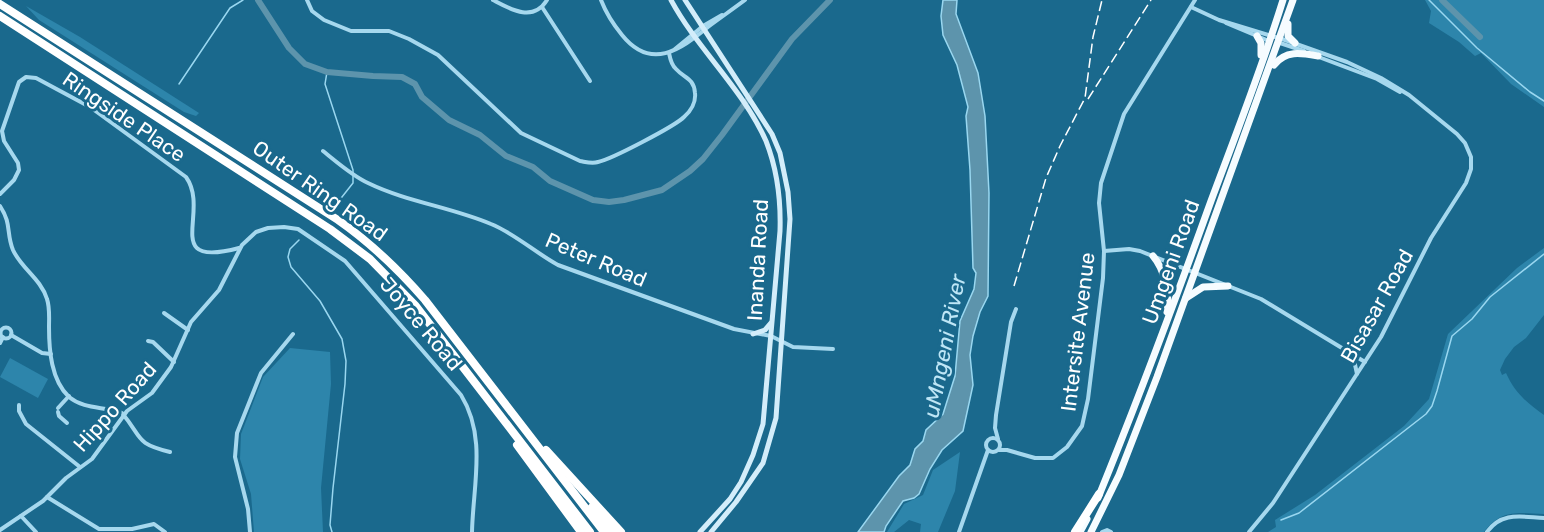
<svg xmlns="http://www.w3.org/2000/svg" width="1544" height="532" font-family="Rubik,sans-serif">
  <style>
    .green { fill: #2d85ab }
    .water { fill: #5d94ac; stroke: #99d7f0; stroke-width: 1.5 }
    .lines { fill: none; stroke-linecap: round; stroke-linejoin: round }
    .stream { stroke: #99d7f0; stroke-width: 1.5 }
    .river { stroke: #5d94ac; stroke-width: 6 }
    .minor { stroke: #a6d8ee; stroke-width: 4 }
    .secondary { stroke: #d3edfa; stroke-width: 5 }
    .trunk { stroke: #f6fcff; stroke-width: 7 }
    .motorway { stroke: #fff; stroke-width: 8 }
    .rail { stroke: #fff; stroke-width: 1.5; stroke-dasharray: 10 4.5; stroke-linecap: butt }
    .labels { text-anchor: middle; stroke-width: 6; stroke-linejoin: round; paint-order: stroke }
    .street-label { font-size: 21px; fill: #fff; stroke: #1a698d }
    .water-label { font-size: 22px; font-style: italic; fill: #bee6f6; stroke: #1a698d }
  </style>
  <rect width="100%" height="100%" fill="#1a698d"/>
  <g class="green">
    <path d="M1425,0H1544V107L1511,84L1481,53L1475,56L1459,42L1429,23L1431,11Z"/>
    <path d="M26,6L80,37L199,113L196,116L184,112L39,20Z"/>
    <path d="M1544,248V315L1526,338L1514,347L1505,359L1500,370L1502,375L1506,373C1515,393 1527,403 1544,415V514C1517,513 1502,509 1484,532H1268L1276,527L1275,520L1315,495L1404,426L1429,399L1448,334L1517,268Z"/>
    <path d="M290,348L330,352L331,384L321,488L323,532H254L251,494L240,459L241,434L263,377Z"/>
    <path d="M10,358L48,379L38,398L0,377Z"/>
    <path d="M960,452L955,491L938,532H920L921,524L909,520L894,532H887L904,504L923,495L933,470Z"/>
  </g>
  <path class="water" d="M943,0H957L956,14L978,73L985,116L989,193L988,296L980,312L973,336L970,355L973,385L963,431L942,450L930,469L919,494L914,498L903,501L886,526L884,532H858L899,476L910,465L915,449L923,441L926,430L943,414L955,376L960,321L974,289L976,273L973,268L970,170L966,116L968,107L957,65L943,35L941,16Z"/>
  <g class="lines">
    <g class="stream">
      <path d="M1429,0L1477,48L1530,92L1544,101"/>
      <path d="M327,72L325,84L353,170V183L338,202"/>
      <path d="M179,84L230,8L243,0"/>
      <path d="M299,240L290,249L288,257L291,267L320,301L342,339L346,361L345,384L333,488L330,525L332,532"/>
      <path d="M1281,520L1299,513L1426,414L1432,406L1437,391L1452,336L1472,319L1490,297L1544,254"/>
    </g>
    <g class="river">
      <path d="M258,0L289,48L305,64L327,72L373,76L402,77L415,84L422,97L449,120L480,135L506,156L533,167L550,181L593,200L609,202L624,200L662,190L690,171L703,159L722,135L792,39L830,0"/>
      <path d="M1442,0L1480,37"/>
    </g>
    <g class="minor">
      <path d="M307,0L312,11L324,20L351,31H389L409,39L438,55L521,133L580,161C586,162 592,164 598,162C612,159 675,126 684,117C691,111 696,102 695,93C694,78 684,78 676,69C671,65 670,58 669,53"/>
      <path d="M493,0C510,9 533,23 547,0"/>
      <path d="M601,0C606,13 613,24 622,35C651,71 680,50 708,27C720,18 733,9 745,0"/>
      <path d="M542,7L590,81"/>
      <path d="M1191,7L1219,20L1285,40L1347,62L1381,78L1409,95L1457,134L1465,143L1471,157V169L1466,183L1431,238L1381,337L1273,503L1249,532"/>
      <path d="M1226,23L1269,41"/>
      <path d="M1277,42L1304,51"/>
      <path d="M675,49L703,26L722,15"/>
      <path d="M1316,56L1377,79L1400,92"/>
      <path d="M323,151C337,162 351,175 368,183C407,202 451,207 491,224C512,232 536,253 558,265L734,329L771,336L793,347L833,349"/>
      <path d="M0,194L14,180L19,170L18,163L4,141L2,131L19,82L26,77L36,78L90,107L186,177C211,212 160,269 239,248"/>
      <path d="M0,206C12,224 6,233 13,250C21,268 41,279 47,299C50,308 49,318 49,327C49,350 51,380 69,397C85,410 104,406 122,413C143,438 134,443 170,452"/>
      <path d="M1104,251L1129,249L1140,251L1261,299L1365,362"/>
      <path d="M164,313L188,330"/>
      <circle cx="6" cy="333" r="5.5"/>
      <path d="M11,335L42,353L51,354"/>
      <path d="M148,341L153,342L174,362"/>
      <path d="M0,343L3,337"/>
      <path d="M1353,355L1357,374"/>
      <path d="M19,405V411L26,424L80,467"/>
      <path d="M58,408L69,396"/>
      <path d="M58,412L59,416L67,423"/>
      <circle cx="993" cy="445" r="7"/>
      <path d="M998,439L995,428L996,415L1011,322L1016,309"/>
      <path d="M999,450H1007L1035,458H1053L1067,447L1082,426L1088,399L1103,278L1104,251L1099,203L1101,183L1124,114L1195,0"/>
      <path d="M47,497L99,529H132L154,524L165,532"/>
      <path d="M21,516L36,532"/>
      <path d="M0,530L43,501L66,478L92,459L127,411L152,393L171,367L191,322L219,290L242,245L256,232L268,228L284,227L298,229L345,261L461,395C487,437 473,485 472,532"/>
      <path d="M250,532L248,509L235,457L237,433L261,373L293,334"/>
      <path d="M959,532L988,450"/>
      <path d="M1102,532L1107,530L1111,532"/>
      <path d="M1487,532C1502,511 1522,517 1544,518"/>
    </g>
    <g class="secondary">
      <path d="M671,0C698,50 743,89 766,141C777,169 781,200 780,231L763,424L753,455L741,482L730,499L700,532"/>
      <path d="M685,0L772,134L780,153L788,192L790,219L776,418L763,463L736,502L711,532"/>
      <path d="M753,334L765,330L771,323"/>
    </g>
    <g class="trunk">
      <path d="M1288,24V36L1295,43"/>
      <path d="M1257,36L1261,43V55"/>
      <path d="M1274,65C1286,50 1301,53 1318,56"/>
      <path d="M1153,256C1165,270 1170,295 1167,312"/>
      <path d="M1186,298L1203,287L1228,286"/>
      <path d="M1098,498C1138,400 1175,301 1211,201C1236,134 1262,68 1283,0"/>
      <path d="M1080,532L1087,519"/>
      <path d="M1091,532L1119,475L1157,377L1293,0"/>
    </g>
    <g class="motorway">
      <path d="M0,4L338,220C371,243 399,270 425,300L604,532"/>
      <path d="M0,16L330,229L370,259L415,305L590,532"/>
      <path d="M517,445L581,532"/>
      <path d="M546,450L621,532"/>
      <path d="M592,507L612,532"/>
      <path d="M1075,532L1099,494"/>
    </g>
    <g class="rail">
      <path d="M1088,99L1151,0"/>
      <path d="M1014,286L1046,178L1060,146L1085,98L1093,37L1102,0"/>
    </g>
  </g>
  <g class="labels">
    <g class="street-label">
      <text transform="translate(124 117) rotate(34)" y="7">Ringside Place</text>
      <text transform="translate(320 191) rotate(35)" y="7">Outer Ring Road</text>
      <text transform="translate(596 260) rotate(23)" y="7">Peter Road</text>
      <text transform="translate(758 260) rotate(-87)" y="7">Inanda Road</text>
      <text transform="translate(1171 262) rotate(-70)" y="7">Umgeni Road</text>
      <text transform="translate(1377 306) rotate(-61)" y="7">Bisasar Road</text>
      <text transform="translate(421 324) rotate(50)" y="7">Joyce Road</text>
      <text transform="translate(1078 332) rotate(-83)" y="7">Intersite Avenue</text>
      <text transform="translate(115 407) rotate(-48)" y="7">Hippo Road</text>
    </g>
    <g class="water-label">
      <text transform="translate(944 346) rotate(-79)" y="8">uMngeni River</text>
    </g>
  </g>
</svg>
